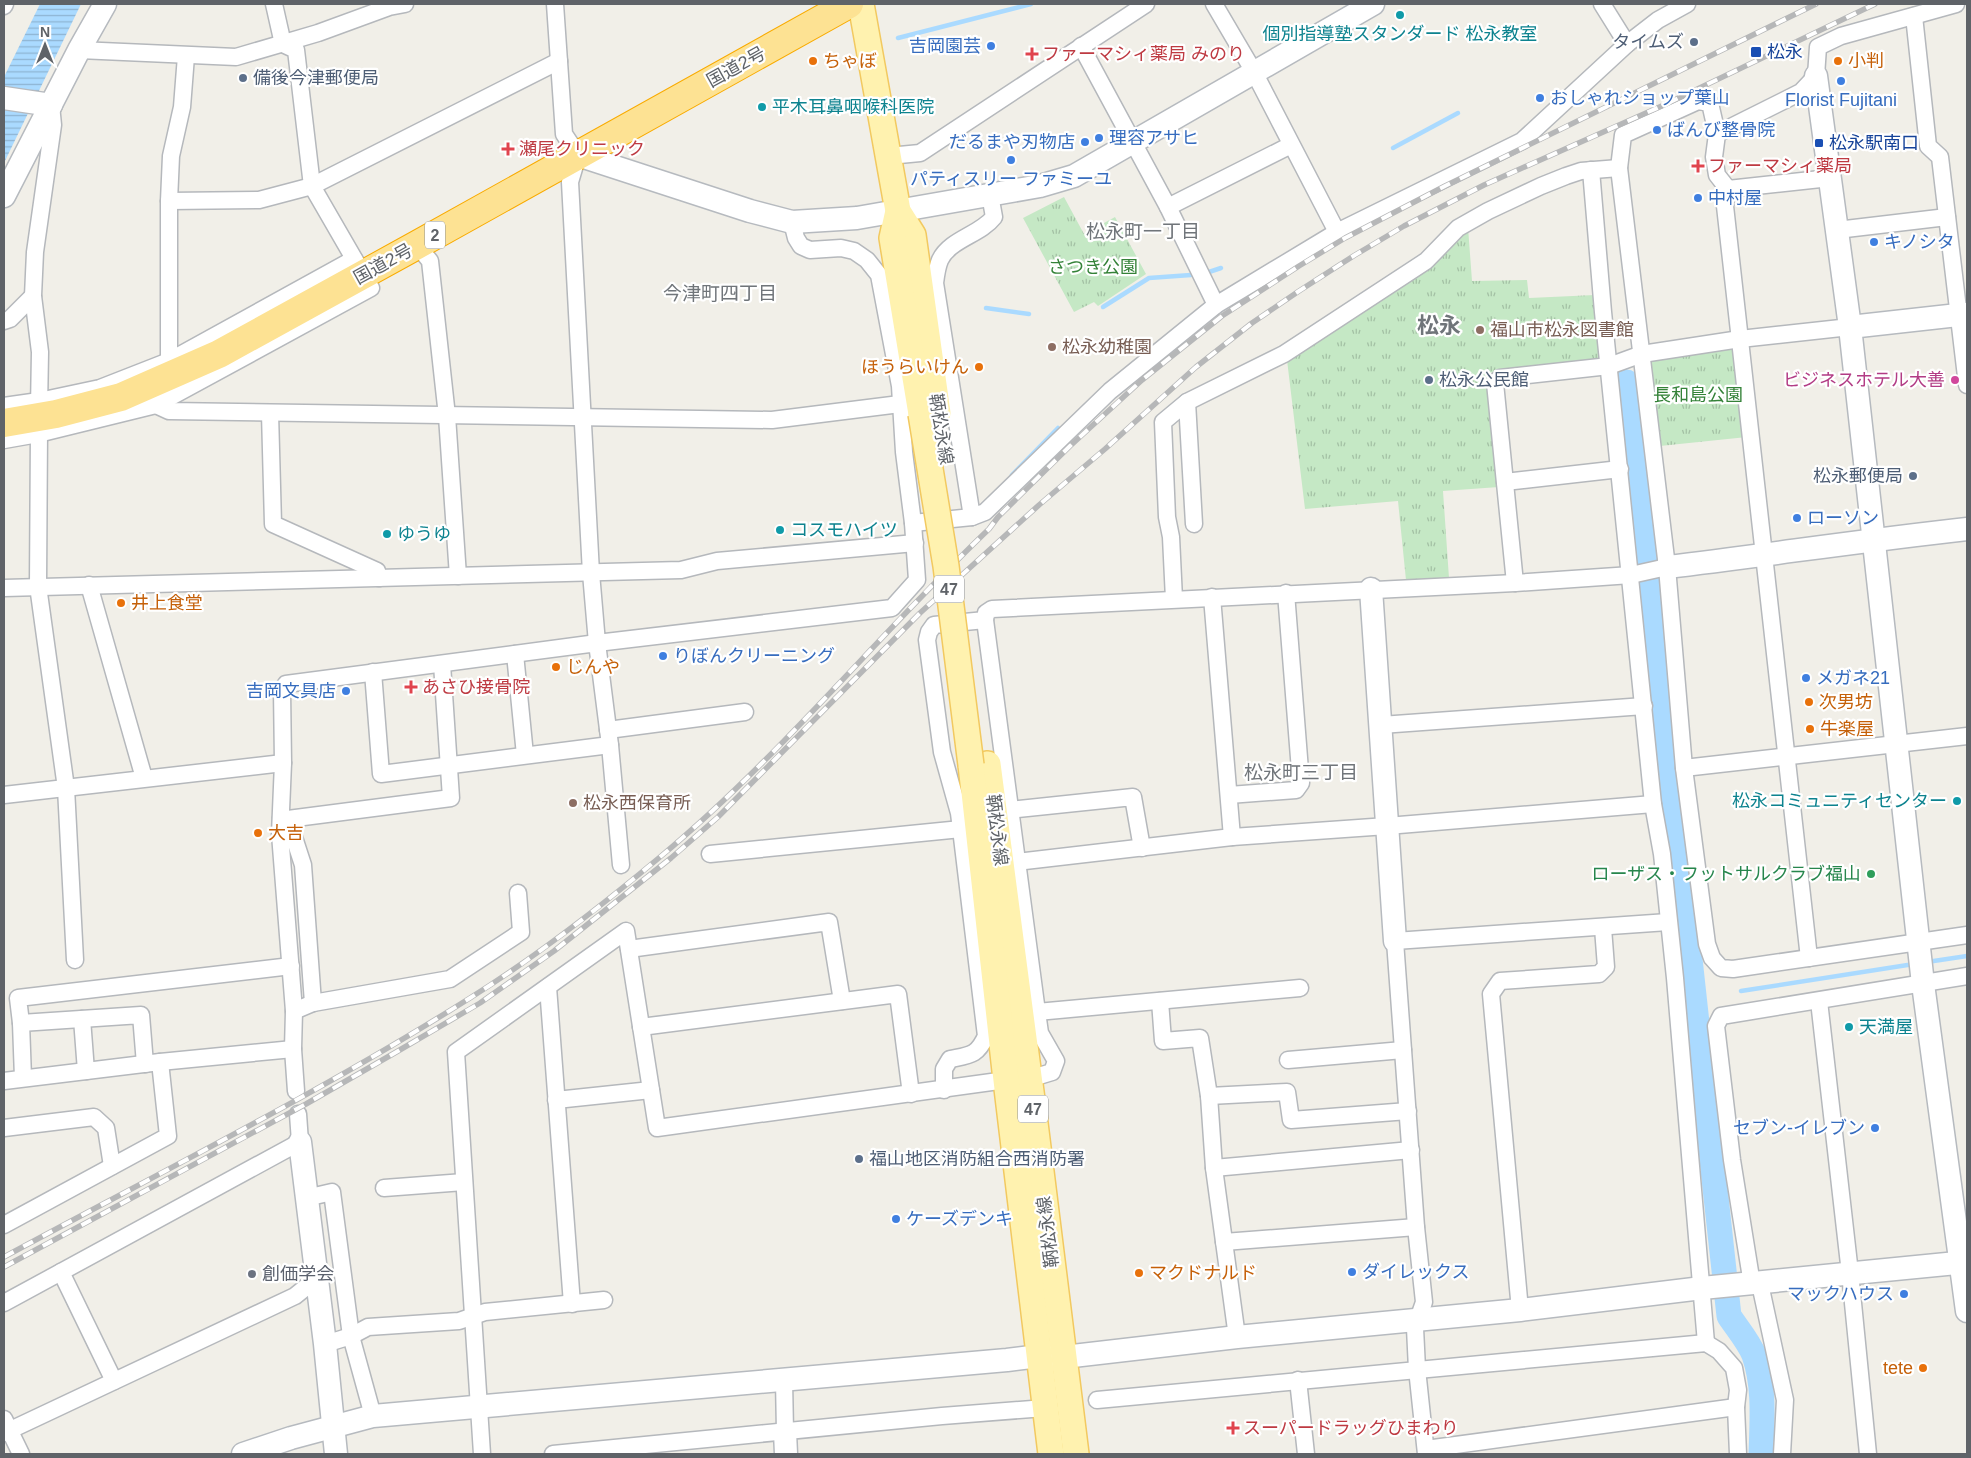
<svg xmlns="http://www.w3.org/2000/svg" width="1971" height="1458" font-family="Arial,'Noto Sans JP',sans-serif">
  <style>
    .grass { fill: url(#grass-tufts) }
    .water { fill: url(#water-rules) }
    .lines { fill: none; stroke-linecap: round; stroke-linejoin: round }
    .stream { stroke: #aadaff; stroke-width: 4.5 }
    .river { stroke: #aadaff; stroke-width: 25 }
    .street-casing { stroke: #b5b8bc; stroke-width: 19 }
    .secondary-casing { stroke: #b6babf; stroke-width: 25 }
    .primary-casing { stroke: #f2c960; stroke-width: 28 }
    .highway-casing { stroke: #f9ab00; stroke-width: 30 }
    .street { stroke: #fff; stroke-width: 16 }
    .secondary { stroke: #fff; stroke-width: 22 }
    .primary { stroke: #fff2af; stroke-width: 25 }
    .highway { stroke: #fde293; stroke-width: 28 }
    .rail-casing { stroke: #b6b7b8; stroke-width: 5.5 }
    .rail { stroke: #fff; stroke-width: 4; stroke-dasharray: 11; stroke-linecap: butt }
    .primary-bridge-casing { stroke: #f2c960; stroke-width: 28; stroke-linecap: butt }
    .primary-bridge { stroke: #fff2af; stroke-width: 25 }
    .culture-dot { fill: #0f9aa8; stroke: #fff; stroke-width: 2 }
    .service-dot { fill: #5c6f8a; stroke: #fff; stroke-width: 2 }
    .shop-dot { fill: #3f7fe0; stroke: #fff; stroke-width: 2 }
    .transit-dot { fill: #1a4fb4; stroke: #fff; stroke-width: 2 }
    .health-dot { fill: #e0444e; stroke: #fff; stroke-width: 2 }
    .food-dot { fill: #e8710a; stroke: #fff; stroke-width: 2 }
    .education-dot { fill: #8d6e63; stroke: #fff; stroke-width: 2 }
    .hotel-dot { fill: #d1479c; stroke: #fff; stroke-width: 2 }
    .leisure-dot { fill: #2e9e5b; stroke: #fff; stroke-width: 2 }
    .worship-dot { fill: #6b7280; stroke: #fff; stroke-width: 2 }
    .labels { text-anchor: middle; stroke-width: 4.5; stroke-linejoin: round; paint-order: stroke }
    .shield { fill: #fff; stroke: #8f9295; stroke-width: 1 }
    .shield-label { font-size: 16px; font-weight: bold; fill: #5f6368 }
    .culture-label { font-size: 18px; fill: #0d838f; stroke: #fff; text-anchor: start }
    .service-label { font-size: 18px; fill: #4e5e75; stroke: #fff; text-anchor: start }
    .shop-label { font-size: 18px; fill: #366cbe; stroke: #fff; text-anchor: start }
    .transit-label { font-size: 18px; fill: #164399; stroke: #fff; text-anchor: start }
    .health-label { font-size: 18px; fill: #be3a42; stroke: #fff; text-anchor: start }
    .food-label { font-size: 18px; fill: #c56008; stroke: #fff; text-anchor: start }
    .street-label { font-size: 18px; fill: #5f6368; stroke: #fff }
    .park-label { font-size: 18px; fill: #348238; stroke: #fff }
    .education-label { font-size: 18px; fill: #785e54; stroke: #fff; text-anchor: start }
    .hotel-label { font-size: 18px; fill: #b23c85; stroke: #fff; text-anchor: end }
    .leisure-label { font-size: 18px; fill: #27864d; stroke: #fff; text-anchor: end }
    .worship-label { font-size: 18px; fill: #5b616d; stroke: #fff; text-anchor: start }
    .neighbourhood-label { font-size: 19px; fill: #70757a; stroke: #fff }
    .district-label { font-size: 22px; font-weight: bold; fill: #70757a; stroke: #fff }
  </style>
  <defs>
    <pattern id="grass-tufts" width="24" height="20" patternUnits="userSpaceOnUse" patternTransform="scale(1.25)"><rect width="24" height="20" fill="#c5e8c5"/><path d="M3 7l-1-3M5 7V3M7 7l1-3M15 17l-1-3M17 17v-4M19 17l1-3" fill="none" stroke="#a3c0a4"/></pattern>
    <pattern id="water-rules" width="6" height="5" patternUnits="userSpaceOnUse" patternTransform="scale(1.25)"><rect width="6" height="5" fill="#aadaff"/><path d="M0 2.5h6" fill="none" stroke="#8eb4d2"/></pattern>
  </defs>
  <rect width="100%" height="100%" fill="#f1efe8"/>
  <g class="grass">
    <path d="M1064,197L1084,234L1115,217L1146,274L1098,306L1094,302L1074,312L1023,218Z"/>
    <path d="M1468,227L1472,281L1527,280L1529,298L1595,295L1599,360L1487,373L1499,487L1443,491L1449,578L1406,580L1398,501L1305,509L1287,360Z"/>
    <path d="M1735,344L1747,437L1660,446L1649,357Z"/>
  </g>
  <path class="water" d="M40,4H81L4,163V77Z"/>
  <g class="lines">
    <g class="stream">
      <path d="M898,38L1031,4"/>
      <path d="M1393,148L1458,113"/>
      <path d="M1206,273L1221,268"/>
      <path d="M1103,307L1149,278L1191,275"/>
      <path d="M986,308L1029,314"/>
      <path d="M1012,475L1058,428"/>
      <path d="M1927,962L1967,956"/>
      <path d="M1741,991L1914,964"/>
    </g>
    <path class="river" d="M1627,382L1729,1316C1737,1328 1749,1342 1754,1355C1765,1386 1762,1422 1761,1454"/>
    <defs>
      <g id="street">
        <path d="M555,4L564,134L578,155L570,182L591,573L597,643L892,608L917,580L913,523L904,452L900,386L879,275L867,260L854,251L841,248L810,250L801,246L796,238L792,222"/>
        <path d="M1214,4L1254,72L1337,232L1522,141L1627,44L1658,20L1687,4"/>
        <path d="M1602,4L1627,44"/>
        <path d="M4,6L5,4"/>
        <path d="M1914,16L1928,146L1940,157L1967,385"/>
        <path d="M1081,46L1168,207L1216,305"/>
        <path d="M79,50L236,57L318,33L389,7L405,4"/>
        <path d="M1717,134L1710,103L1698,101L1623,135L1619,168L1667,567L1684,768L1707,944L1712,958L1721,968L1733,969L1967,935"/>
        <path d="M889,156L920,153L1146,4"/>
        <path d="M1591,170L1603,312L1653,804L1662,854L1675,978L1706,1343"/>
        <path d="M1830,178L1728,189L1717,175L1714,157L1717,134L1801,92L1816,76L1818,47L1841,36L1956,4"/>
        <path d="M1728,189L1725,206L1809,958"/>
        <path d="M990,195L994,217C980,235 950,239 940,260C937,267 936,275 935,283L972,517L985,512L1110,391L1216,305L1337,232"/>
        <path d="M169,201L259,200L312,186L559,61"/>
        <path d="M1168,207L1291,145"/>
        <path d="M1837,230L1947,217"/>
        <path d="M417,245L430,261L447,416L458,576"/>
        <path d="M4,321L10,319L33,296"/>
        <path d="M169,368V201L171,156L182,107L186,56"/>
        <path d="M1187,402L1194,524"/>
        <path d="M156,405L169,411L772,420L900,404"/>
        <path d="M4,406L39,401L100,388L169,361L354,259"/>
        <path d="M39,408L40,352L33,296L35,252L53,125L51,105"/>
        <path d="M270,413L273,524L377,571L379,578"/>
        <path d="M39,430L38,586L66,788L75,960"/>
        <path d="M4,440L38,434L156,405L371,288L312,186L296,50L283,44L274,4"/>
        <path d="M1505,482L1620,469"/>
        <path d="M913,523L972,517"/>
        <path d="M1515,583L1495,383L1500,378L1609,366L1642,354L1740,339L1850,327"/>
        <path d="M89,585L144,778"/>
        <path d="M4,588L681,570L717,561L915,543"/>
        <path d="M1212,597L1232,837"/>
        <path d="M1174,599L1171,537L1167,517L1163,422L1187,402L1284,354L1426,261L1458,228L1488,211L1541,186L1566,176L1581,171L1619,168"/>
        <path d="M515,654L525,755"/>
        <path d="M373,672L381,774L610,745"/>
        <path d="M1381,725L1644,706"/>
        <path d="M608,730L745,712"/>
        <path d="M1684,768L1967,736"/>
        <path d="M4,795L283,763"/>
        <path d="M1229,795L1296,790L1301,783L1286,593"/>
        <path d="M1009,810L1133,797L1142,848"/>
        <path d="M281,818L288,819L451,798L442,664"/>
        <path d="M288,819L303,865L313,1003"/>
        <path d="M710,854L961,829"/>
        <path d="M1016,862L1232,837L1387,826L1653,804"/>
        <path d="M629,949L829,922L842,1001"/>
        <path d="M548,987L572,1304"/>
        <path d="M1160,1001L1163,1041L1200,1038L1209,1096L1214,1168L1237,1337"/>
        <path d="M1819,1001L1850,1273L1868,1454"/>
        <path d="M294,1011L313,1003L450,979L521,932L518,893"/>
        <path d="M1037,1012L1300,988"/>
        <path d="M82,1019L86,1071"/>
        <path d="M21,1023L18,998L291,966"/>
        <path d="M641,1027L898,994L911,1094"/>
        <path d="M1288,1060L1403,1050"/>
        <path d="M23,1078L21,1023L141,1015L145,1064"/>
        <path d="M4,1081L160,1062L293,1049"/>
        <path d="M944,1090V1069L950,1059C970,1055 977,1056 986,1036L961,829L959,813L942,752L927,640L929,632L934,625L985,620"/>
        <path d="M296,1091L293,1049L294,1011L280,834L283,763L282,690L286,684L597,643L610,745L621,865"/>
        <path d="M1209,1096L1287,1092L1291,1120L1408,1111"/>
        <path d="M556,1100L651,1090"/>
        <path d="M4,1128L94,1117L106,1128L112,1166"/>
        <path d="M1214,1168L1411,1150"/>
        <path d="M384,1188L464,1182"/>
        <path d="M306,1198L332,1192L351,1336L373,1416"/>
        <path d="M4,1225L168,1136L160,1062"/>
        <path d="M1224,1242L1416,1227"/>
        <path d="M61,1272L114,1381"/>
        <path d="M1752,1284L1732,1160L1716,1026L1721,1016L1967,976"/>
        <path d="M1760,1284L1785,1400L1782,1454"/>
        <path d="M4,1303L300,1142L298,1114"/>
        <path d="M1520,1310L1491,994L1500,981L1599,974L1606,967L1603,928"/>
        <path d="M325,1344L351,1336L368,1327L459,1321L485,1312L604,1300"/>
        <path d="M784,1380L785,1432"/>
        <path d="M1298,1380L1306,1454"/>
        <path d="M1097,1400L1706,1343L1719,1351L1734,1368L1738,1390L1736,1407L1738,1454"/>
        <path d="M4,1419L21,1454"/>
        <path d="M4,1433L295,1296L316,1279"/>
        <path d="M1426,1449L1736,1407"/>
        <path d="M482,1454L456,1052L626,931L657,1128L1006,1080L1029,1079L1052,1072L1056,1061L1040,1033L1037,1012L985,620L986,613L992,609L1515,583L1631,575L1667,567"/>
        <path d="M553,1454L942,1416L1045,1408"/>
        <path d="M1426,1454L1417,1369L1415,1328L1424,1302L1416,1227L1395,941L1668,922"/>
      </g>
      <g id="secondary">
        <path d="M1816,76L1850,327L1923,984L1967,1311"/>
        <path d="M4,98L51,105"/>
        <path d="M578,155L750,211L792,222L857,218L1040,186L1074,176L1373,4"/>
        <path d="M4,196L79,50L105,4"/>
        <path d="M1850,327L1967,314"/>
        <path d="M1667,567C1767,555 1867,540 1967,529"/>
        <path d="M1371,589L1395,941"/>
        <path d="M300,1142L325,1344L336,1454"/>
        <path d="M785,1432L786,1454"/>
        <path d="M243,1454L291,1438L373,1416L1007,1360L1039,1356L1064,1357L1237,1337L1520,1310L1702,1288L1967,1262"/>
      </g>
      <g id="primary">
        <path d="M861,4L898,211L913,235L938,413"/>
        <path d="M898,211L892,238L921,414"/>
        <path d="M988,764L1033,1107L1076,1454"/>
        <path d="M971,765L1006,1080L1051,1454"/>
      </g>
      <path id="highway" d="M4,423L56,414L121,397L219,354L417,245L849,4"/>
    </defs>
    <use href="#street" class="street-casing"/>
    <use href="#secondary" class="secondary-casing"/>
    <use href="#primary" class="primary-casing"/>
    <use href="#highway" class="highway-casing"/>
    <use href="#street" class="street"/>
    <use href="#secondary" class="secondary"/>
    <use href="#primary" class="primary"/>
    <use href="#highway" class="highway"/>
    <defs>
      <g id="rail">
        <path d="M4,1257C159,1173 321,1092 470,998C537,956 599,908 660,857C779,758 877,636 989,529L998,517L1070,446L1142,380L1222,316L1299,266L1345,238L1445,186L1816,4"/>
        <path d="M4,1267L306,1104L398,1051L480,1003L554,951L671,858L718,817L920,613L1039,505L1105,449L1196,367L1252,323L1299,291L1355,255L1404,226L1484,185L1664,105L1875,4"/>
      </g>
    </defs>
    <use href="#rail" class="rail-casing"/>
    <use href="#rail" class="rail"/>
    <defs>
      <path id="primary-bridge" d="M921,414L946,566L971,765"/>
    </defs>
    <use href="#primary-bridge" class="primary-bridge-casing"/>
    <use href="#primary-bridge" class="primary-bridge"/>
  </g>
  <g class="culture-dot">
    <circle cx="1400" cy="15" r="5"/>
    <circle cx="762" cy="107" r="5"/>
    <circle cx="780" cy="530" r="5"/>
    <circle cx="387" cy="534" r="5"/>
    <circle cx="1957" cy="801" r="5"/>
    <circle cx="1849" cy="1027" r="5"/>
  </g>
  <g class="service-dot">
    <circle cx="1694" cy="42" r="5"/>
    <circle cx="243" cy="78" r="5"/>
    <circle cx="1429" cy="380" r="5"/>
    <circle cx="1913" cy="476" r="5"/>
    <circle cx="859" cy="1159" r="5"/>
  </g>
  <g class="shop-dot">
    <circle cx="991" cy="46" r="5"/>
    <circle cx="1841" cy="81" r="5"/>
    <circle cx="1540" cy="98" r="5"/>
    <circle cx="1657" cy="130" r="5"/>
    <circle cx="1099" cy="138" r="5"/>
    <circle cx="1085" cy="142" r="5"/>
    <circle cx="1011" cy="160" r="5"/>
    <circle cx="1698" cy="198" r="5"/>
    <circle cx="1874" cy="242" r="5"/>
    <circle cx="1797" cy="518" r="5"/>
    <circle cx="663" cy="656" r="5"/>
    <circle cx="1806" cy="678" r="5"/>
    <circle cx="346" cy="691" r="5"/>
    <circle cx="1875" cy="1128" r="5"/>
    <circle cx="896" cy="1219" r="5"/>
    <circle cx="1352" cy="1272" r="5"/>
    <circle cx="1904" cy="1294" r="5"/>
  </g>
  <g class="transit-dot">
    <rect x="1750" y="46" width="12" height="12" rx="2.5"/>
    <rect x="1814" y="138" width="10" height="10" rx="2.5"/>
  </g>
  <g class="health-dot">
    <path d="M1029.5 46.5h5v5h5v5h-5v5h-5v-5h-5v-5h5z"/>
    <path d="M505.5 141.5h5v5h5v5h-5v5h-5v-5h-5v-5h5z"/>
    <path d="M1695.5 158.5h5v5h5v5h-5v5h-5v-5h-5v-5h5z"/>
    <path d="M408.5 679.5h5v5h5v5h-5v5h-5v-5h-5v-5h5z"/>
    <path d="M1230.5 1420.5h5v5h5v5h-5v5h-5v-5h-5v-5h5z"/>
  </g>
  <g class="food-dot">
    <circle cx="813" cy="61" r="5"/>
    <circle cx="1838" cy="61" r="5"/>
    <circle cx="979" cy="367" r="5"/>
    <circle cx="121" cy="603" r="5"/>
    <circle cx="556" cy="667" r="5"/>
    <circle cx="1809" cy="702" r="5"/>
    <circle cx="1810" cy="729" r="5"/>
    <circle cx="258" cy="833" r="5"/>
    <circle cx="1139" cy="1273" r="5"/>
    <circle cx="1923" cy="1368" r="5"/>
  </g>
  <g class="education-dot">
    <circle cx="1480" cy="330" r="5"/>
    <circle cx="1052" cy="347" r="5"/>
    <circle cx="573" cy="803" r="5"/>
  </g>
  <circle class="hotel-dot" cx="1955" cy="380" r="5"/>
  <circle class="leisure-dot" cx="1871" cy="874" r="5"/>
  <circle class="worship-dot" cx="252" cy="1274" r="5"/>
  <g class="labels">
    <g class="shield">
      <rect x="425" y="221.5" width="20" height="27" rx="4"/>
      <rect x="934" y="575.5" width="30" height="27" rx="4"/>
      <rect x="1018" y="1095.5" width="30" height="27" rx="4"/>
    </g>
    <g class="shield-label">
      <text x="435" y="241">2</text>
      <text x="949" y="595">47</text>
      <text x="1033" y="1115">47</text>
    </g>
    <g class="culture-label">
      <text x="1400" y="40" text-anchor="middle">個別指導塾スタンダード 松永教室</text>
      <text x="772" y="113">平木耳鼻咽喉科医院</text>
      <text x="790" y="536">コスモハイツ</text>
      <text x="397" y="540">ゆうゆ</text>
      <text x="1947" y="807" text-anchor="end">松永コミュニティセンター</text>
      <text x="1859" y="1033">天満屋</text>
    </g>
    <g class="service-label">
      <text x="1684" y="48" text-anchor="end">タイムズ</text>
      <text x="253" y="84">備後今津郵便局</text>
      <text x="1439" y="386">松永公民館</text>
      <text x="1903" y="482" text-anchor="end">松永郵便局</text>
      <text x="869" y="1165">福山地区消防組合西消防署</text>
    </g>
    <g class="shop-label">
      <text x="981" y="52" text-anchor="end">吉岡園芸</text>
      <text x="1550" y="104">おしゃれショップ葉山</text>
      <text x="1841" y="106" text-anchor="middle">Florist Fujitani</text>
      <text x="1667" y="136">ばんび整骨院</text>
      <text x="1109" y="144">理容アサヒ</text>
      <text x="1075" y="148" text-anchor="end">だるまや刃物店</text>
      <text x="1011" y="185" text-anchor="middle">パティスリー ファミーユ</text>
      <text x="1708" y="204">中村屋</text>
      <text x="1884" y="248">キノシタ</text>
      <text x="1807" y="524">ローソン</text>
      <text x="673" y="662">りぼんクリーニング</text>
      <text x="1816" y="684">メガネ21</text>
      <text x="336" y="697" text-anchor="end">吉岡文具店</text>
      <text x="1865" y="1134" text-anchor="end">セブン-イレブン</text>
      <text x="906" y="1225">ケーズデンキ</text>
      <text x="1362" y="1278">ダイレックス</text>
      <text x="1894" y="1300" text-anchor="end">マックハウス</text>
    </g>
    <g class="transit-label">
      <text x="1767" y="58">松永</text>
      <text x="1829" y="149">松永駅南口</text>
    </g>
    <g class="health-label">
      <text x="1042" y="60">ファーマシィ薬局 みのり</text>
      <text x="519" y="155">瀬尾クリニック</text>
      <text x="1708" y="172">ファーマシィ薬局</text>
      <text x="422" y="693">あさひ接骨院</text>
      <text x="1243" y="1434">スーパードラッグひまわり</text>
    </g>
    <g class="food-label">
      <text x="823" y="67">ちゃぼ</text>
      <text x="1848" y="67">小判</text>
      <text x="969" y="373" text-anchor="end">ほうらいけん</text>
      <text x="131" y="609">井上食堂</text>
      <text x="566" y="673">じんや</text>
      <text x="1819" y="708">次男坊</text>
      <text x="1820" y="735">牛楽屋</text>
      <text x="268" y="839">大吉</text>
      <text x="1149" y="1279">マクドナルド</text>
      <text x="1913" y="1374" text-anchor="end">tete</text>
    </g>
    <g class="street-label">
      <text transform="translate(736 67) rotate(-29)" y="6">国道2号</text>
      <text transform="translate(383 264) rotate(-29)" y="6">国道2号</text>
      <text transform="translate(941 429) rotate(81)" y="6">鞆松永線</text>
      <text transform="translate(997 830) rotate(83)" y="6">鞆松永線</text>
      <text transform="translate(1048 1232) rotate(-97)" y="6">鞆松永線</text>
    </g>
    <g class="park-label">
      <text x="1093" y="273">さつき公園</text>
      <text x="1698" y="401">長和島公園</text>
    </g>
    <g class="education-label">
      <text x="1490" y="336">福山市松永図書館</text>
      <text x="1062" y="353">松永幼稚園</text>
      <text x="583" y="809">松永西保育所</text>
    </g>
    <g class="hotel-label">
      <text x="1945" y="386">ビジネスホテル大善</text>
    </g>
    <g class="leisure-label">
      <text x="1861" y="880">ローザス・フットサルクラブ福山</text>
    </g>
    <g class="worship-label">
      <text x="262" y="1280">創価学会</text>
    </g>
    <g class="neighbourhood-label">
      <text x="1143" y="238">松永町一丁目</text>
      <text x="720" y="300">今津町四丁目</text>
      <text x="1301" y="779">松永町三丁目</text>
    </g>
    <g class="district-label">
      <text x="1439" y="333">松永</text>
    </g>
  </g>
  <rect width="1971" height="1458" fill="none" stroke="#5f6368" stroke-width="10"/>
  <g transform="translate(45 45)" stroke="#ffffff" stroke-width="4" paint-order="stroke">
  <path d="M0-4L9 19L0 12L-9 19Z" fill="#5f6368"/>
  <text y="-8" font-size="14" font-weight="bold" text-anchor="middle" fill="#5f6368">N</text>
  </g>
</svg>
